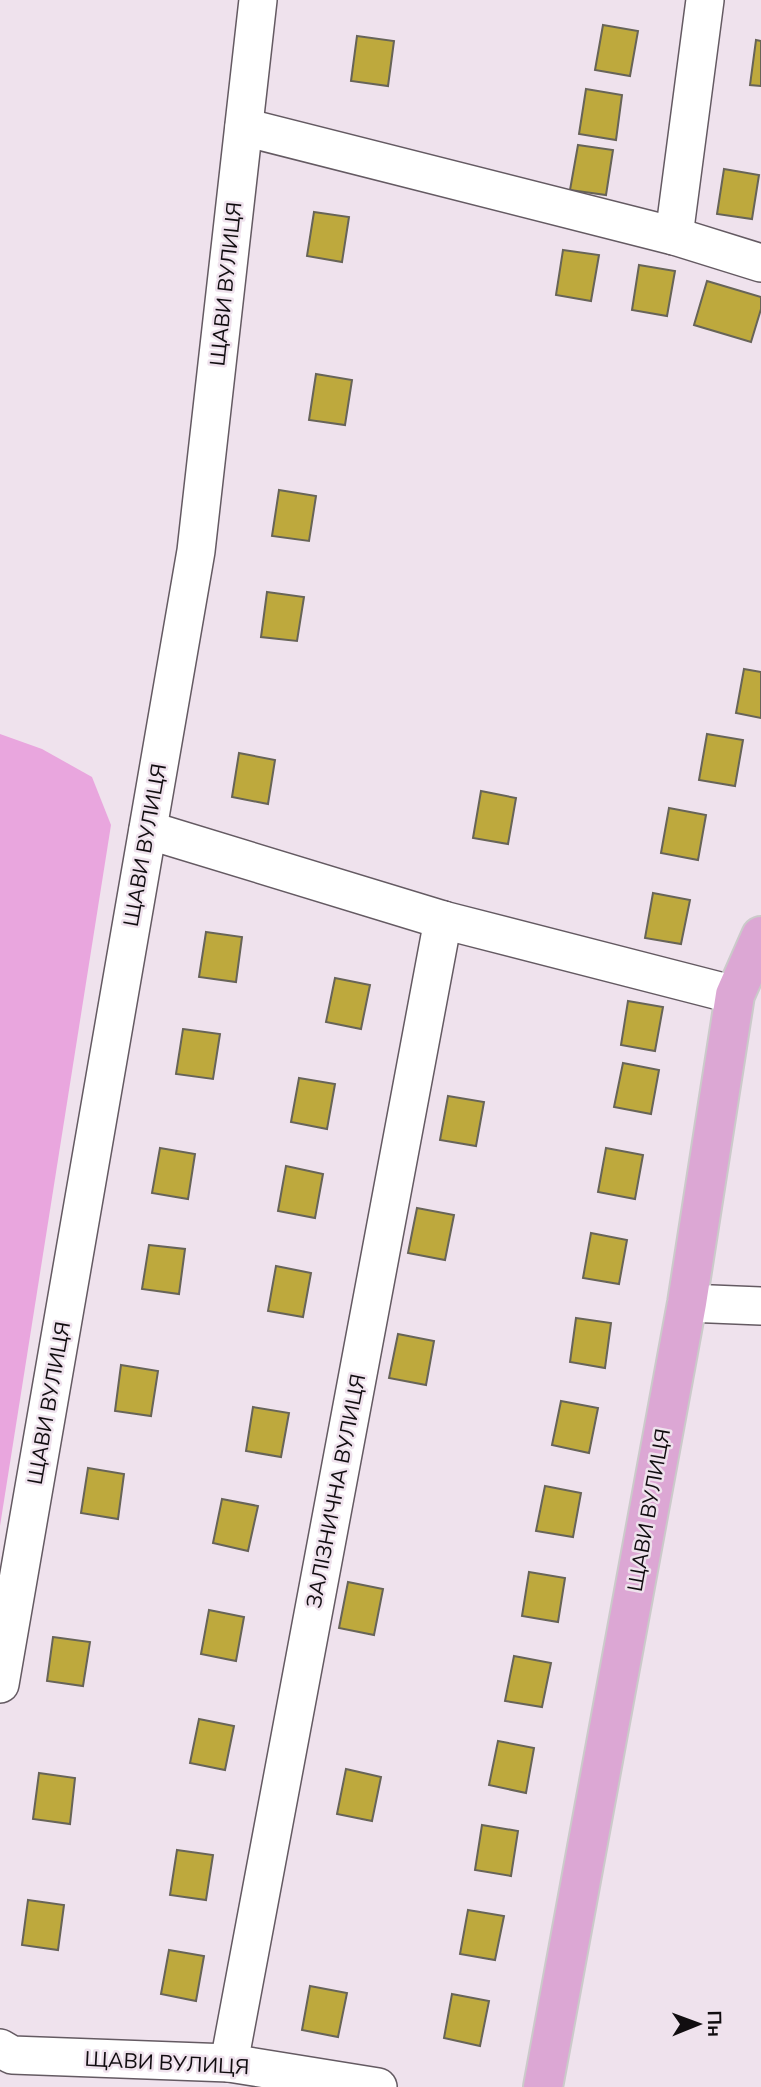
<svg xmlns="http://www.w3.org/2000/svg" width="761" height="2087" font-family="Mulish,sans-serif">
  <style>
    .green { fill: #e9a6de }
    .building { fill: #bea93d; stroke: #676458; stroke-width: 2 }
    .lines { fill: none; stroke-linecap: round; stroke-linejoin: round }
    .minor-casing { stroke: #645a62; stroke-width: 40 }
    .major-casing { stroke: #cbcaca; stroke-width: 42 }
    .minor { stroke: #fff; stroke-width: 37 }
    .major { stroke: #dca7d4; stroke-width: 38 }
    .labels { text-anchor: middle; stroke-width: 5; stroke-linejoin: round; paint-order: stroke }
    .street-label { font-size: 21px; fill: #110d10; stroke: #efe2ed }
  </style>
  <rect width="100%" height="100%" fill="#efe2ed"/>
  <path class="green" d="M0,734L42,749L92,777L111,825L0,1526Z"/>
  <g class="building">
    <path d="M603,25L638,31L630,76L595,70Z"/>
    <path d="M357,36L394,41L388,86L351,81Z"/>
    <path d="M756,40L761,41V86L750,85Z"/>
    <path d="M586,89L622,95L616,140L579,134Z"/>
    <path d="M578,145L613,150L606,195L570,190Z"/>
    <path d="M724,169L759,175L752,219L717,214Z"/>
    <path d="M314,212L349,217L342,262L307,256Z"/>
    <path d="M563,250L599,255L591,301L556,295Z"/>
    <path d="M639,265L675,271L667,316L632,310Z"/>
    <path d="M707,281L761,297V309L751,342L694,325Z"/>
    <path d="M316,374L352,380L345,425L309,420Z"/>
    <path d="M279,490L316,496L309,541L272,536Z"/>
    <path d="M267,592L304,597L297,641L261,637Z"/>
    <path d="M744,669L761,672V718L736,713Z"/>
    <path d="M707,734L743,740L735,786L699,780Z"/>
    <path d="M239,753L275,760L268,804L232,797Z"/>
    <path d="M481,791L516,798L508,844L473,838Z"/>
    <path d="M669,808L706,815L698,860L661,853Z"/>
    <path d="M653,893L690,900L681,944L645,938Z"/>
    <path d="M206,932L242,937L236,982L199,977Z"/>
    <path d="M335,978L370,985L361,1029L326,1022Z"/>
    <path d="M628,1001L663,1007L655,1051L621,1045Z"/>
    <path d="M183,1029L220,1034L213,1079L176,1074Z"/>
    <path d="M623,1063L659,1070L651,1114L614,1107Z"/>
    <path d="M299,1078L335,1084L327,1129L291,1122Z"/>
    <path d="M448,1096L484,1102L476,1146L440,1140Z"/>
    <path d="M160,1148L195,1154L188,1199L152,1193Z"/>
    <path d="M606,1148L643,1155L635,1199L598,1192Z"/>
    <path d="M286,1166L323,1174L315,1218L278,1211Z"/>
    <path d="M417,1208L454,1215L445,1260L408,1253Z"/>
    <path d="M591,1233L627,1240L619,1284L583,1278Z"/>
    <path d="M149,1245L185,1249L179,1294L142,1289Z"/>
    <path d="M276,1266L311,1273L303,1317L268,1311Z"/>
    <path d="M576,1318L611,1323L605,1368L570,1362Z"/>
    <path d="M398,1334L434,1341L426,1385L389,1378Z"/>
    <path d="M121,1365L158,1371L151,1416L115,1411Z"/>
    <path d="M561,1401L598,1408L589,1453L552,1445Z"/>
    <path d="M253,1407L289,1413L281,1457L246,1451Z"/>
    <path d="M88,1468L124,1474L118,1519L81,1513Z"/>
    <path d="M545,1486L581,1493L573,1537L536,1531Z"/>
    <path d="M222,1499L258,1506L248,1551L213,1543Z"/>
    <path d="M529,1572L565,1578L558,1622L522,1616Z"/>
    <path d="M348,1582L383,1589L374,1635L339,1628Z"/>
    <path d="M209,1610L244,1617L236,1661L201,1654Z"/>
    <path d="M53,1637L90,1642L83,1686L47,1681Z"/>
    <path d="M514,1656L551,1663L542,1707L505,1701Z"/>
    <path d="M199,1719L234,1726L225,1770L190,1763Z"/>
    <path d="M498,1741L534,1748L526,1793L489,1785Z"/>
    <path d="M346,1769L381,1777L372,1821L337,1814Z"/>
    <path d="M39,1773L75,1778L70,1824L33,1819Z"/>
    <path d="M482,1825L518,1831L511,1876L475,1870Z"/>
    <path d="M177,1850L213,1855L206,1900L170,1895Z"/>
    <path d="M28,1900L64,1905L58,1950L22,1945Z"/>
    <path d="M468,1910L504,1916L495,1960L460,1954Z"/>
    <path d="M169,1950L204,1956L196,2001L161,1994Z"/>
    <path d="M310,1986L347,1993L338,2037L302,2030Z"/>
    <path d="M452,1994L489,2001L480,2046L444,2038Z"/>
  </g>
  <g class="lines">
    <defs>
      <g id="minor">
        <path d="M244,127L674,236L761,263"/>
        <path d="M674,236L705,0"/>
        <path d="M148,830L443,920L735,995"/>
        <path d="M687,1303L761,1306"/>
        <path d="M0,1684L196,551L258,0"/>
        <path d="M0,2048L12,2055L229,2063L378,2087"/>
        <path d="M229,2063L443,920"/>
      </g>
      <path id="major" d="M543,2087L687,1303L735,995L761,936"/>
    </defs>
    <use href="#minor" class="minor-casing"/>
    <use href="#major" class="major-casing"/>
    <use href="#minor" class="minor"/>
    <use href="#major" class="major"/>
  </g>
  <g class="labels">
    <g class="street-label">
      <text transform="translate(226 284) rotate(-84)" y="7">ЩАВИ ВУЛИЦЯ</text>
      <text transform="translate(145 845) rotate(-80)" y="7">ЩАВИ ВУЛИЦЯ</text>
      <text transform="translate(49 1403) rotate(-80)" y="7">ЩАВИ ВУЛИЦЯ</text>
      <text transform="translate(336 1491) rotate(-79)" y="7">ЗАЛІЗНИЧНА ВУЛИЦЯ</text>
      <text transform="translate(649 1510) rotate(-80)" y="7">ЩАВИ ВУЛИЦЯ</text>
      <text transform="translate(167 2063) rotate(3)" y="7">ЩАВИ ВУЛИЦЯ</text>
    </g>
  </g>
  <g transform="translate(698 2024) rotate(89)" stroke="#efe2ed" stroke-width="5" paint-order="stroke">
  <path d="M0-5L12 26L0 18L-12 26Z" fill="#110d10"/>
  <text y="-10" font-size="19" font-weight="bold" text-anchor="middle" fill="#110d10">Пн</text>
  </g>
</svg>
